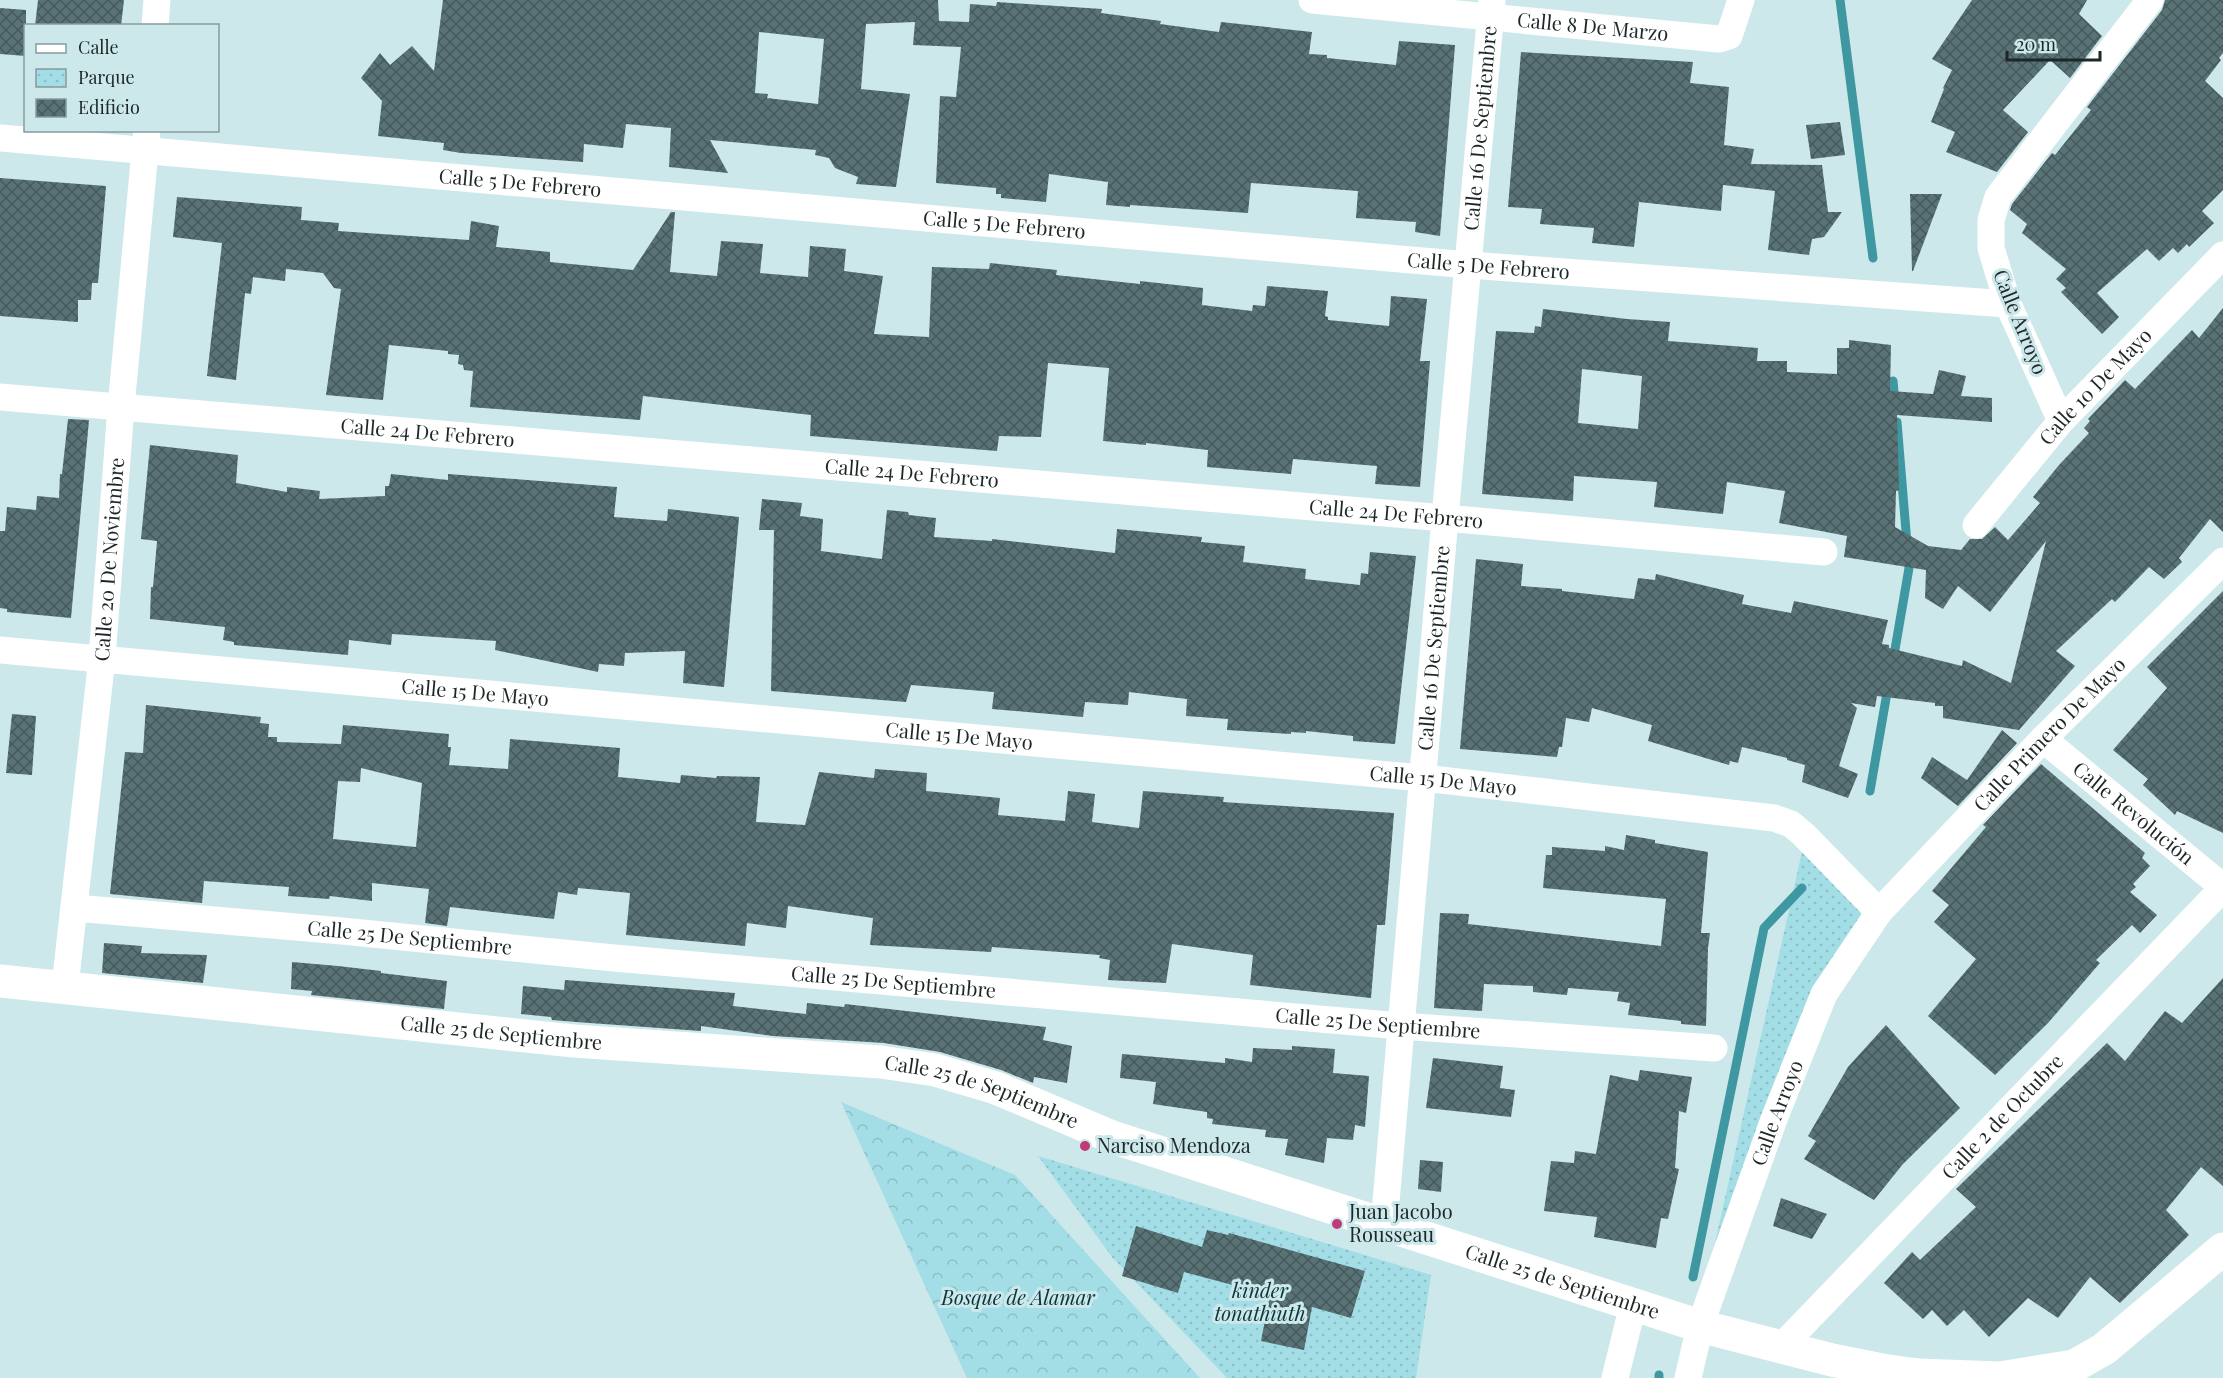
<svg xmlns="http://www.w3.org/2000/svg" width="2223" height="1378" font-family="'Playfair Display',serif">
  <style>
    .forest { fill: url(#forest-crowns) }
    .park { fill: url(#park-dots) }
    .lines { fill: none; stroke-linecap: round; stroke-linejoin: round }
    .stream { stroke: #3f97a2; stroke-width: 9 }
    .building { fill: url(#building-cross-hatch); fill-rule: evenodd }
    .minor { stroke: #fff; stroke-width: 27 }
    .secondary { stroke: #fff; stroke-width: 33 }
    .poi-dot { fill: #c13a78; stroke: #cce8eb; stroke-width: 2 }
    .labels { text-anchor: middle; stroke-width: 6; stroke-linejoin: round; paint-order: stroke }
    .street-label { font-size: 20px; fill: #1d2728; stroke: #cce8eb }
    .poi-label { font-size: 20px; fill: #1d2728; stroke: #cce8eb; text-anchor: start }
    .park-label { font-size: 20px; font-style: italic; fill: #093439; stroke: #cce8eb }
  </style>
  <defs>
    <pattern id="forest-crowns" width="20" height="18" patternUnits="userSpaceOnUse" patternTransform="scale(1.5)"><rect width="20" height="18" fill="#a3dee6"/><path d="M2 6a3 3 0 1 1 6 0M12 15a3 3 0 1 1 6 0" fill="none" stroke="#8cbec5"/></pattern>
    <pattern id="park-dots" width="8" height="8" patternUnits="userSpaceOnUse" patternTransform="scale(1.5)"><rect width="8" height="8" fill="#a3dee6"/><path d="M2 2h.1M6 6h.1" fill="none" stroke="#8cbec5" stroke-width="1.8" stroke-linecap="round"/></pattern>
    <pattern id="building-cross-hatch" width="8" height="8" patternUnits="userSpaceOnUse" patternTransform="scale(1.5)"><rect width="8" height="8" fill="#597275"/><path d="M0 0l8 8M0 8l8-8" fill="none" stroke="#45585b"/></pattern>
  </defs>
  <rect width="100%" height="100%" fill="#cce8eb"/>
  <path class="forest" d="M841,1102L1015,1175L1200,1378H967Z"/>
  <g class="park">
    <path d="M1807,829L1878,903L1701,1306Z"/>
    <path d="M1038,1156L1431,1275L1416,1378H1227L1112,1257Z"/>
  </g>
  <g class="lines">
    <g class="stream">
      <path d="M1840,0L1873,258"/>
      <path d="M1893,381L1895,402"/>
      <path d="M1893,661L1909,568L1897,422"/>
      <path d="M1870,791L1888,687"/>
      <path d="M1693,1277L1764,928L1802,888"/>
      <path d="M1659,1378V1375"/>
    </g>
  </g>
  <g class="building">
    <path d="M38,0H124L121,26H35Z"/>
    <path d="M443,0H938L939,21L969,22L970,4L996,6L997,2L1102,9L1101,13L1161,21L1160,24L1219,32L1221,22L1312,32L1309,54L1327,55V58L1396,65L1399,41L1455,45L1440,236L1415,232L1416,222L1356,218L1358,191L1251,183L1248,213L1130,205V207L1106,205L1108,182L1049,174L1046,202L1001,198V194H996V188L936,183L940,96L956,97L961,47L913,45L915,22L866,24L861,89L910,94L896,187L856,184L858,177L835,168L829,158L815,155L816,150L710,140L728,173L669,167L671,128L626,124L623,148L584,144L583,162L461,153L443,150L444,143L378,136L382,101L361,78L380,53L390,65L412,46L434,71ZM759,32L824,39L818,104L767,98L768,94L755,93Z"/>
    <path d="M1972,0H2087L2079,14L2102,36L2070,78L2050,60L2003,110L2028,132L1997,172L1946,152L1955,132L1931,122L1944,89L1943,88L1952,70L1932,59Z"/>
    <path d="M2165,0H2223V53L2219,58L2221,60L2205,81L2223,98V190L2202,211L2214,223L2189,247L2187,244L2178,253L2173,248L2159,261L2147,249L2097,293L2119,317L2102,334L2061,292L2066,288L2056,279L2066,269L2022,233L2027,224L2010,210L2012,204L2052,153L2055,155L2091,110L2087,107L2162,10Z"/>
    <path d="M0,8L26,10V56L0,54Z"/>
    <path d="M1521,52L1693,62L1690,83L1729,87L1724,145L1754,149L1751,164L1822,165L1828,212H1842L1824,237L1812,239L1809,255L1768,250L1775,191L1723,185L1721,211L1639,202L1634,247L1592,243L1594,228L1540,224L1542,209L1508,207Z"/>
    <path d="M1840,122L1845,155L1811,159L1806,125Z"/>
    <path d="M0,178L106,186L98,283H92L91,300H78V322L0,316Z"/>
    <path d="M1910,194H1942L1913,271H1912Z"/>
    <path d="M177,197L302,207L301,220L339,223L338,231L469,240L471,221L499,226L496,247L550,252V262L633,270L671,212H675L670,272L717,276L721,241L763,244L760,273L808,277L810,246L846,249L844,271L883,276L874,334L929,337L932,267L989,269L990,263L1057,270L1056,275L1140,284V281L1203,288L1202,305L1252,311L1253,305L1265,306L1267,286L1328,291L1325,316L1328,317V320L1389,326L1391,296L1427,299L1420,361H1430L1420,487L1375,484L1377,466L1293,459L1291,474L1207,467L1208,450L1146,443V445L1103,441L1109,368L1048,363L1041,437L999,436L997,451L810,436L811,415L643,396L640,420L470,407L473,371L464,370L463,365L458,364L459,355L448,354V351L389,345L383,400L326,395L341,289L334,288L323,273L286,269L285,281L253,277L251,294L245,293L236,380L207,376L222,243L173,237Z"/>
    <path d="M2223,308V532L2210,519L2179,558L2182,562L2164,579L2149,567L2115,602L2112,599L2056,651L2075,666L2019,730L1943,718V706H1935V703L1877,696L1875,707L1851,703L1857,708L1839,766L1858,774L1848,798L1802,782L1805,765L1787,760V758L1742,747L1738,763L1730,761L1729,765L1648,741L1652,725L1592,708L1589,722L1566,718L1562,747H1559L1557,757L1460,749L1476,559L1523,564L1521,586L1562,589V591L1634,599L1638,578L1655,580L1656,574L1744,595L1742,604L1791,613L1794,601L1888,620L1882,644L1889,645V648L1962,666L1963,660L2011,683L2046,541L1990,612L1958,586L1943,609L1925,598L1926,570L1844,557L1847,536L1779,523L1785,491L1727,482L1723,514L1654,507L1657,482L1574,476L1573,501L1482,494L1496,331L1534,333L1535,326L1541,327L1543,309L1627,319L1670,322L1668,341L1758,348L1757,361H1787V372L1837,374V348H1849V340L1891,345L1890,391L1933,394L1939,370L1966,376L1961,396L1992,398V422L1897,415L1899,490L1896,491L1895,527L1928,546L1961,550L1970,539H1982L1995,527L2008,540L2040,503L2033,497L2059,465L2089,433L2084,428L2090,421L2088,419L2125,380L2135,389L2192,330L2199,338ZM1582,369L1642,376L1638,429L1578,423Z"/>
    <path d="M68,419L89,420L71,618L7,612V609L0,608V531H5L7,507L36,510L37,496L59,498L60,474H62Z"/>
    <path d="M150,445L238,455L236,483L287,492V487L320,491L319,499L385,496V486H389L391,474L448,480V474L617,487L614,517L667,521L668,509L739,517L724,687L683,683L685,651L625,653L624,666L599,664L598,672L495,650L496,641L392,634L391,645L349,640L348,655L234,645V642L223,640L225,627L150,619L151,587H153L157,541L141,539Z"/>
    <path d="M762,499L802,503L800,516L823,519L821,551L882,559L887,510L908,512L909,515L936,518L934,537L992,541V539L1115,553L1117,529L1202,537L1201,542L1245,546L1243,562L1306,569L1305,579L1360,585L1361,573L1368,574L1370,552L1416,556L1395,744L1353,741V736L1306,731V733L1291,732V734L1227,730L1228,719L1186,716L1187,699L1129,692L1128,705L1085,702L1083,717L992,709L994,692L911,685L906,702L771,691L774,530H759Z"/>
    <path d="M2223,591V833L2177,811L2175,815L2143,785L2148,779L2113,750L2167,688L2147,667Z"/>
    <path d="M146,705L261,717L260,723L269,724L268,737H277V742L341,744L343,725L449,734L448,747H451L449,765L508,769L510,739L620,748L618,777L680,783L681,775L716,778L717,776L760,777L756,822L805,825L819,772L874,778L875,769L927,773L926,791L1000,798L998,815L1065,821L1068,791L1095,794L1092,822L1139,828L1143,791L1224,797L1223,802L1394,813L1385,925H1377L1371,998L1250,985L1253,955L1172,944L1166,983L1108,980L1110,960L1099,958L1100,955L992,947L991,952L870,945L873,918L788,906L786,928L747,923L745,946L626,935L630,893L578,888L577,895L558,892L554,919L450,907L447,926L425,923L429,889L372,883V901L330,896L329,899L288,896L289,887L204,881L202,903L110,894L125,752L143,753ZM361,768L422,783L416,847L333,839L338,781L360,782Z"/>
    <path d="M12,714L36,716L32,775L6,773Z"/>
    <path d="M2002,730L2017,743L1958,806L1921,778L1932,757L1967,780Z"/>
    <path d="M2041,764L2145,853L2142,858L2150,866L2133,884L2136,887L2130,892L2157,915L2140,933L2132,925L2096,960L2100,963L2048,1023L1995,1075L1928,1016L1976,959L1934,922L1949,905L1932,891L1986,827L1983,825Z"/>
    <path d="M1626,835L1655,840V843L1708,852L1701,933H1710L1708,948L1706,1026L1681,1024V1021L1628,1015L1630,1003L1617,1001L1619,992L1568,988L1567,995L1533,992V986L1484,984L1482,1011L1434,1008L1440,913L1469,914L1468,924L1661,946L1666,899L1543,888L1546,855H1552V847L1605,851V846L1624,850Z"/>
    <path d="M104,943L142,946L141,953L207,955L203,983L102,973Z"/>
    <path d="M292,962L338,966L381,971V973L447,981L444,1009L311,995L312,991L291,989Z"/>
    <path d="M2223,978V1186L2201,1167L2166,1210L2189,1235L2120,1303L2090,1277L2058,1318L2028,1298L1989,1337L1964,1310L1947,1326L1932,1310L1923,1319L1884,1283L1912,1252L1920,1260L1976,1207L1956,1189L2107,1043L2125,1061L2165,1011L2182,1023Z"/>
    <path d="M565,980L735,993L733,1006L806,1014L807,1003L844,1007L845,1004L1046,1027L1043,1040L1072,1046L1067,1083L1034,1077L1033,1083L1001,1070L940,1052L884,1043L773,1036L701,1026V1031L576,1022L552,1020L551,1017L521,1014L523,986L564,990Z"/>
    <path d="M1886,1025L1960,1108L1903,1164L1874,1200L1804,1159L1816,1141L1808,1136L1848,1067Z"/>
    <path d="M1292,1046L1335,1049L1333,1073L1369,1076L1365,1127L1355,1125L1353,1140L1327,1138L1324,1163L1285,1155L1288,1139L1265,1137L1266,1130L1212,1124L1213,1119L1207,1118V1112L1153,1104L1156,1082L1120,1078L1122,1054L1225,1063V1058L1252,1062L1253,1048L1292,1050Z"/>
    <path d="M1433,1058L1503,1066L1500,1088L1515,1090L1511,1117L1426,1108Z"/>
    <path d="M1640,1070L1692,1077L1686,1113L1679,1111L1675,1168L1679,1169L1668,1219L1661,1218L1656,1248L1594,1237L1597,1217L1544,1211L1551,1161L1574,1163L1575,1151L1596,1154L1610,1075L1638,1081Z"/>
    <path d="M1420,1160L1443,1162L1441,1192L1418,1189Z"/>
    <path d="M1781,1198L1827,1214L1812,1239L1773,1226Z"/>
    <path d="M1136,1226L1202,1247L1207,1230L1228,1235L1229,1233L1365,1271L1351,1318L1312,1307L1304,1350L1261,1341L1270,1295L1184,1272L1178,1293L1122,1276Z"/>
  </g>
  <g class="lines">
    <g class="minor">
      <path id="s1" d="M1312,0L1719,39L1729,36L1741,0"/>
      <path d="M155,26L157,0"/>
      <path id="s2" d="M0,138L1469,265L2008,304"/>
      <path id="s3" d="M0,397L1445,518L1824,552"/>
      <path d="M2061,421L2008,304L1991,248V220L1998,197L2150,0"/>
      <path id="s4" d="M1976,525L2061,421L2223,255"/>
      <path id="s5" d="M0,650L1423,778L1774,818L1791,824L1803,834L1879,912"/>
      <path id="s6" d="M2043,739L2223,887"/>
      <path id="s7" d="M75,908L342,931L614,958L1401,1026L1714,1048"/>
      <path id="s8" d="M65,986L102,658L121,407L147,130"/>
      <path id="s9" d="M1384,1225L1445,518L1492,0"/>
      <path id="s10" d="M1782,1346L2223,888"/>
      <path d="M1615,1378L1633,1305"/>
      <path id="s11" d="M1688,1378L1700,1326L1774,1119L1824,994L1879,912L2043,739L2223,561"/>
    </g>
    <path class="secondary" id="s12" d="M0,981L574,1041L881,1062L935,1070L996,1088L1112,1137L1700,1326L1832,1360L1882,1370L1918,1375L2000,1378L2074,1366L2104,1349L2223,1249"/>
  </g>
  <g class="poi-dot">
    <circle cx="1085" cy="1146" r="6"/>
    <circle cx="1337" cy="1224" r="6"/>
  </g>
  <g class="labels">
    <g class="street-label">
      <text dy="7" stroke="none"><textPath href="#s1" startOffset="282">Calle 8 De Marzo</textPath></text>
      <text dy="7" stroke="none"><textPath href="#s9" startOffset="1101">Calle 16 De Septiembre</textPath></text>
      <text dy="7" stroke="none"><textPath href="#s2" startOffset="522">Calle 5 De Febrero</textPath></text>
      <text dy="7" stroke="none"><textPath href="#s2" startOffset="1008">Calle 5 De Febrero</textPath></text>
      <text dy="7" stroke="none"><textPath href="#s2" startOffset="1494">Calle 5 De Febrero</textPath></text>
      <text transform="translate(2020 322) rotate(68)" y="7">Calle Arroyo</text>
      <text dy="7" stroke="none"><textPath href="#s4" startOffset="183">Calle 10 De Mayo</textPath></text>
      <text dy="7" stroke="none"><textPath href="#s3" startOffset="429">Calle 24 De Febrero</textPath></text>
      <text dy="7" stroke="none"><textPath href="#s3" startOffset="915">Calle 24 De Febrero</textPath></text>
      <text dy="7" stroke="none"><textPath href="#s3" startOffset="1401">Calle 24 De Febrero</textPath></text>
      <text dy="7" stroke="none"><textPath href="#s8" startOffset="429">Calle 20 De Noviembre</textPath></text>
      <text dy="7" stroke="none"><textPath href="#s9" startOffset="579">Calle 16 De Septiembre</textPath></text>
      <text dy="7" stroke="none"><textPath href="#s5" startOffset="477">Calle 15 De Mayo</textPath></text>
      <text dy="7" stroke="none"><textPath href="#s11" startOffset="753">Calle Primero De Mayo</textPath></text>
      <text dy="7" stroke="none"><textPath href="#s5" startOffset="963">Calle 15 De Mayo</textPath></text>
      <text dy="7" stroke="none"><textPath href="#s5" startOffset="1449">Calle 15 De Mayo</textPath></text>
      <text dy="7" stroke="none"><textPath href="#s6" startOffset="117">Calle Revolución</textPath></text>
      <text dy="7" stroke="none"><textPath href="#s7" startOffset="336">Calle 25 De Septiembre</textPath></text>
      <text dy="7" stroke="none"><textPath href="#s7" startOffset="822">Calle 25 De Septiembre</textPath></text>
      <text dy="7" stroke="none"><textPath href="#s7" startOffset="1308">Calle 25 De Septiembre</textPath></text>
      <text dy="7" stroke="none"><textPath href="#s12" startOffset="504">Calle 25 de Septiembre</textPath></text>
      <text dy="7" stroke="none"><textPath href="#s12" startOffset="990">Calle 25 de Septiembre</textPath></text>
      <text dy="7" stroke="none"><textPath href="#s11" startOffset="280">Calle Arroyo</textPath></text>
      <text dy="7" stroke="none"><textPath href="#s10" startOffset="318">Calle 2 de Octubre</textPath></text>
      <text dy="7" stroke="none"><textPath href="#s12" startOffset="1602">Calle 25 de Septiembre</textPath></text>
    </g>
    <g class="poi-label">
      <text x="1097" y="1153">Narciso Mendoza</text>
      <text x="1349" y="1219">Juan Jacobo<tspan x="1349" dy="23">Rousseau</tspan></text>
    </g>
    <g class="park-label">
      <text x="1260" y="1298">kinder<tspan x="1260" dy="23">tonathiuth</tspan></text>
      <text x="1018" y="1305">Bosque de Alamar</text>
    </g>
  </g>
  <rect x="24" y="24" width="195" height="108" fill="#cce8eb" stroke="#869b9d" stroke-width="1.5"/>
  <rect x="36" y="44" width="30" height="9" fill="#ffffff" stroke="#869b9d" stroke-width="1.5"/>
  <text x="78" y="54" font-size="18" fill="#1d2728">Calle</text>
  <rect x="36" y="69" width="30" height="18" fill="url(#park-dots)" stroke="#869b9d" stroke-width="1.5"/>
  <text x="78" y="84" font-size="18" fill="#1d2728">Parque</text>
  <rect x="36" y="99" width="30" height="18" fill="url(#building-cross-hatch)" stroke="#869b9d" stroke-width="1.5"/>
  <text x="78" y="114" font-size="18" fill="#1d2728">Edificio</text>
  <path d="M2007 51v9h93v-9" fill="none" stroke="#1d2728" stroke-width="3"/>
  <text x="2016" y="51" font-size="18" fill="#1d2728" stroke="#cce8eb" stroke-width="4.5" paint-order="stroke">20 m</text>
</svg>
